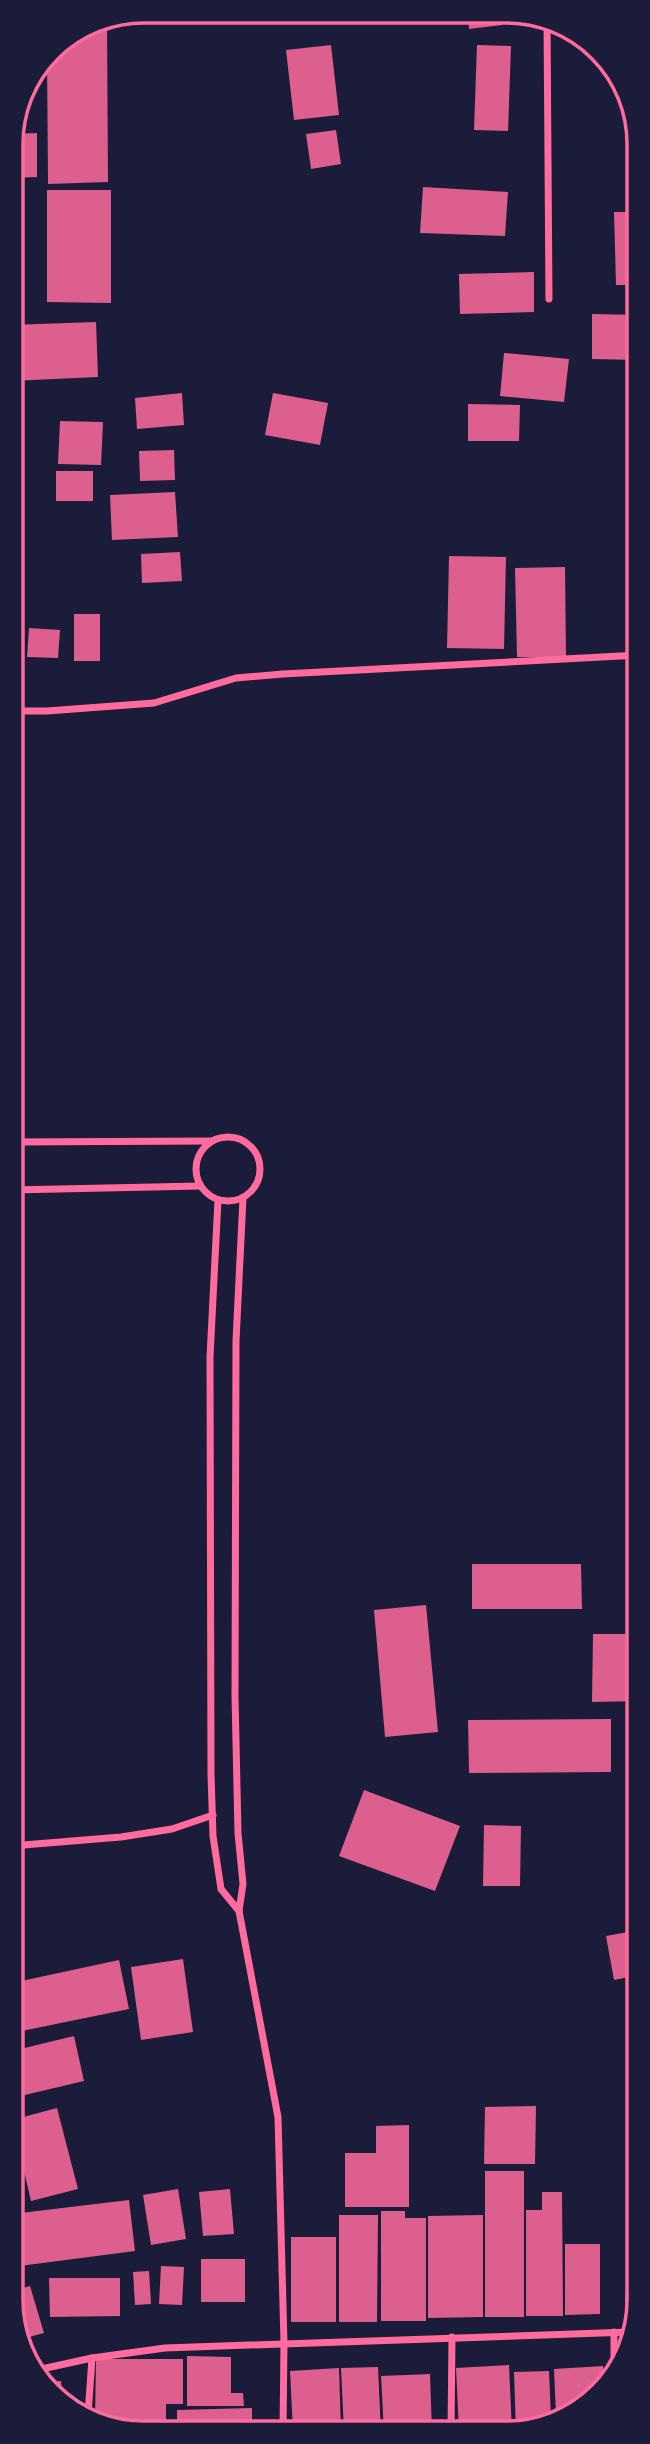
<svg xmlns="http://www.w3.org/2000/svg" width="650" height="2444" font-family="Karla,sans-serif">
  <style>
    .building { fill: #dd5f8e }
    .lines { fill: none; stroke-linecap: round; stroke-linejoin: round }
    .minor { stroke: #ff6b9d; stroke-width: 7 }
    .rim { fill: none; stroke: #ff6b9d; stroke-width: 3.5 }
  </style>
  <rect width="100%" height="100%" fill="#1b1b3a"/>
  <g class="building">
    <path d="M468,14H501L502,25L469,29Z"/>
    <path d="M107,18L108,182L48,184L47,55L50,49L93,20Z"/>
    <path d="M331,45L339,115L294,120L286,50Z"/>
    <path d="M477,45L511,46L508,131L474,130Z"/>
    <path d="M336,130L341,164L311,169L306,134Z"/>
    <path d="M37,133V177L11,178V134Z"/>
    <path d="M423,187L508,192L505,236L420,233Z"/>
    <path d="M47,190H111V303L47,302Z"/>
    <path d="M614,212H638V285H616Z"/>
    <path d="M534,272V312L460,314L459,274Z"/>
    <path d="M592,314L638,315V360L592,359Z"/>
    <path d="M96,322L98,377L11,381V325Z"/>
    <path d="M504,353L569,359L564,402L500,396Z"/>
    <path d="M182,393L184,425L137,429L135,398Z"/>
    <path d="M273,393L328,403L320,445L265,435Z"/>
    <path d="M468,404L520,405L519,441H468Z"/>
    <path d="M60,421L103,422L101,465L58,464Z"/>
    <path d="M174,450L175,480L140,481L139,451Z"/>
    <rect x="56" y="471" width="37" height="30"/>
    <path d="M175,492L178,537L112,540L110,495Z"/>
    <path d="M180,552L182,581L142,583L141,554Z"/>
    <path d="M449,556L506,557L504,649L447,648Z"/>
    <path d="M565,567L566,657H517L515,568Z"/>
    <rect x="74" y="614" width="26" height="47"/>
    <path d="M29,628L60,630L58,658L27,657Z"/>
    <path d="M472,1564H581L582,1609H472Z"/>
    <path d="M426,1605L438,1732L385,1737L374,1610Z"/>
    <path d="M593,1634H639V1701L592,1702Z"/>
    <path d="M611,1719V1772L469,1773L468,1720Z"/>
    <path d="M364,1790L460,1826L435,1891L339,1856Z"/>
    <path d="M484,1825L521,1826L520,1886H483Z"/>
    <path d="M639,1930V1975L614,1980L606,1936Z"/>
    <path d="M183,1959L193,2032L141,2040L131,1967Z"/>
    <path d="M119,1960L129,2009L12,2033V1983Z"/>
    <path d="M74,2036L84,2081L12,2098V2051Z"/>
    <path d="M536,2106L535,2164H484L485,2107Z"/>
    <path d="M57,2108L78,2189L31,2201L12,2120Z"/>
    <path d="M409,2125V2207H345V2153H376V2126Z"/>
    <rect x="485" y="2171" width="39" height="146"/>
    <path d="M178,2189L186,2239L151,2245L143,2195Z"/>
    <path d="M230,2189L234,2234L203,2236L199,2192Z"/>
    <path d="M542,2192H562L563,2316H526V2210H542Z"/>
    <path d="M129,2200L135,2251L12,2267V2214Z"/>
    <path d="M634,2201H639V2302L625,2301Z"/>
    <path d="M381,2211H405V2218H426V2321H381Z"/>
    <path d="M339,2215H378L377,2322H339Z"/>
    <path d="M483,2215V2317L428,2318V2216Z"/>
    <rect x="291" y="2237" width="45" height="85"/>
    <path d="M565,2244H600V2314L565,2315Z"/>
    <rect x="201" y="2259" width="44" height="43"/>
    <path d="M161,2266L184,2267L182,2305L159,2304Z"/>
    <path d="M149,2271L151,2304L135,2305L133,2272Z"/>
    <path d="M49,2278H120V2316L50,2317Z"/>
    <path d="M30,2286L44,2333L29,2337L15,2290Z"/>
    <path d="M187,2356L231,2357V2393H243L244,2406H187Z"/>
    <path d="M96,2359H183V2404H166V2431H117L95,2419Z"/>
    <path d="M509,2365L512,2432H459L456,2368Z"/>
    <path d="M603,2366L604,2390L556,2415L554,2369Z"/>
    <path d="M378,2367L381,2432H344L341,2368Z"/>
    <path d="M339,2368L341,2432L293,2431L290,2371Z"/>
    <path d="M549,2371L551,2418L524,2432H516L514,2372Z"/>
    <path d="M430,2374L432,2432H384L381,2376Z"/>
    <path d="M61,2381L63,2401L49,2394L43,2382Z"/>
    <path d="M252,2408V2431H177V2410Z"/>
  </g>
  <g class="lines">
    <g class="minor">
      <path d="M547,19L549,299"/>
      <path d="M11,711H47L154,703L236,678L283,674L639,655"/>
      <circle cx="228" cy="1169" r="32"/>
      <path d="M11,1142L212,1141"/>
      <path d="M11,1190L200,1186"/>
      <path d="M243,1198L236,1341L235,1696L238,1833L243,1884L239,1911L278,2117L284,2343L283,2431"/>
      <path d="M218,1200L210,1357L211,1774L213,1836L221,1889L239,1911"/>
      <path d="M11,1846L121,1837L172,1829L213,1815"/>
      <path d="M614,2332V2369"/>
      <path d="M37,2370L92,2358L165,2348L630,2332"/>
      <path d="M88,2415L92,2358"/>
      <path d="M451,2432L452,2337"/>
    </g>
  </g>
  <path d="M0 0H650V2444H0ZM144 23H506A121 121 0 0 1 627 144V2300A121 121 0 0 1 506 2421H144A121 121 0 0 1 23 2300V144A121 121 0 0 1 144 23Z" fill="#1b1b3a" fill-rule="evenodd"/>
  <path class="rim" d="M144 23H506A121 121 0 0 1 627 144V2300A121 121 0 0 1 506 2421H144A121 121 0 0 1 23 2300V144A121 121 0 0 1 144 23Z"/>
</svg>
